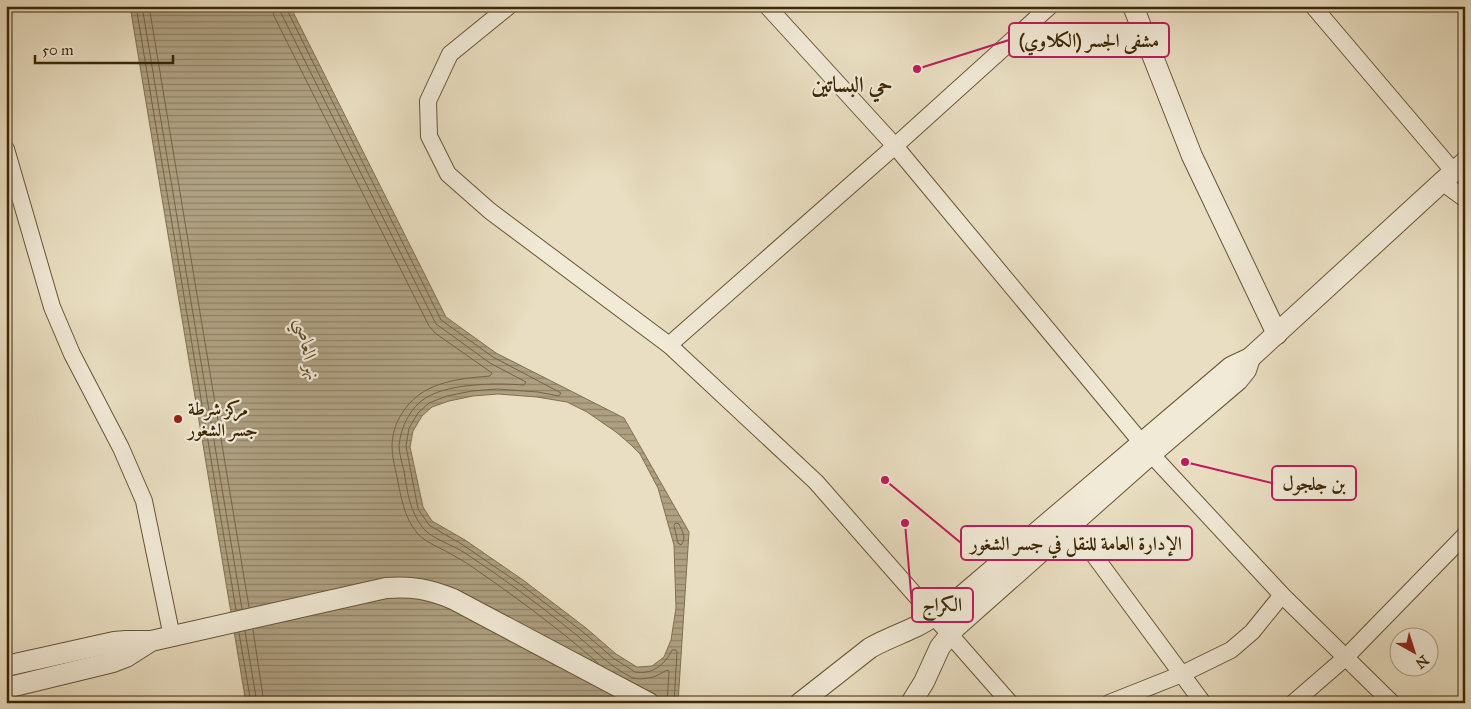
<svg xmlns="http://www.w3.org/2000/svg" width="1471" height="709" font-family="'IM FELL Great Primer',Amiri,serif">
  <style>
    .water { fill: url(#water-rules); stroke: #80704f; fill-rule: evenodd }
    .lines { fill: none; stroke-linecap: round; stroke-linejoin: round }
    .shore { stroke: #756443; stroke-width: 1 }
    .minor-casing { stroke: #675534; stroke-width: 18 }
    .tertiary-casing { stroke: #675534; stroke-width: 22 }
    .minor { stroke: #f1ead7; stroke-width: 16 }
    .tertiary { stroke: #f1ead7; stroke-width: 20 }
    .poi-dot { fill: #8f2418; stroke: #f1ead7; stroke-width: 2 }
    .labels { text-anchor: middle; stroke-width: 4.5; stroke-linejoin: round; paint-order: stroke }
    .poi-label { font-size: 18px; font-weight: bold; fill: #3c2705; stroke: #f1ead7; text-anchor: start }
    .water-label { font-size: 19px; font-style: italic; fill: #5e4b2a; stroke: #f1ead7 }
    .district-label { font-size: 22px; font-weight: bold; fill: #3c2705; stroke: #f1ead7 }
    .leader { fill: none; stroke: #c2185b; stroke-width: 2 }
    .callout-dot { fill: #c2185b; stroke: #f1ead7; stroke-width: 2 }
    .callout { fill: #f1ead7; stroke: #c2185b; stroke-width: 2 }
    .callout-label { font-size: 19px; text-anchor: middle; font-weight: bold; fill: #3c2705 }
  </style>
  <defs>
    <pattern id="water-rules" width="6" height="5" patternUnits="userSpaceOnUse" patternTransform="scale(1.25)"><rect width="6" height="5" fill="#aea081"/><path d="M0 2.5h6" fill="none" stroke="#8f8268"/></pattern>
  </defs>
  <rect width="100%" height="100%" fill="#e9dec1"/>
  <filter id="stains"><feTurbulence type="fractalNoise" baseFrequency=".004" numOctaves="4"/><feColorMatrix values="0 0 0 0 .2 0 0 0 0 .09 0 0 0 0 .02 0 0 0 .5 -.17"/></filter>
  <radialGradient id="worn" r=".72"><stop offset=".6" stop-color="#630" stop-opacity="0"/><stop offset="1" stop-color="#630" stop-opacity=".3"/></radialGradient>
  <path class="water" d="M130,6H290L446,317L496,353L624,418L689,532L678,703H246ZM498,394L537,397L567,402L587,412L616,432L630,444L640,454L658,488L674,545L676,608L671,640L664,657L652,666L637,667L616,654L586,628L523,580L465,540L432,521L423,507L410,447L413,431L422,416L432,407L449,401L473,396Z"/>
  <g class="lines">
    <g class="shore">
      <path d="M136,6L236,610"/>
      <path d="M142,6L242,609"/>
      <path d="M149,6L249,607"/>
      <path d="M272,6L274,16L429,326L435,333L492,373L490,376C456,379 420,382 401,415C395,424 392,436 392,447C392,457 395,467 397,477C401,497 404,517 417,533C427,544 444,549 456,557C464,561 471,566 478,571C520,600 560,630 598,663"/>
      <path d="M280,6L281,13L436,324L490,363L526,382L524,385C496,383 452,383 427,397C410,407 401,427 399,445C399,453 402,463 404,471C407,491 410,512 423,528C432,539 453,545 465,553C501,577 536,602 569,629C590,645 609,667 633,678C639,680 653,678 658,675C662,673 664,671 668,670L669,672L667,703"/>
      <path d="M286,6L287,10L441,320L493,357L561,393L559,396L538,392L497,389L472,391L447,396L429,403L418,413L409,428L406,446L418,509L429,525L463,545L520,584L583,632L613,658L635,672C652,675 665,665 672,650H676L677,652L674,703"/>
      <path d="M676,523L679,524C682,531 687,538 681,545L678,543L674,526Z"/>
      <path d="M253,630L264,703"/>
      <path d="M245,631L257,703"/>
      <path d="M239,633L251,703"/>
    </g>
    <defs>
      <g id="minor">
        <path d="M509,6L450,54L428,101L429,136L448,174L490,211L669,345L816,482L1010,703"/>
        <path d="M767,6L895,146L1151,454L1282,595L1392,703"/>
        <path d="M1313,6L1454,172"/>
        <path d="M6,149L52,307L72,354L121,448L144,501L172,637"/>
        <path d="M1442,182L1465,199"/>
        <path d="M669,345L895,146L1050,6"/>
        <path d="M1071,524L1203,703"/>
        <path d="M1109,703L1182,674L1231,650L1252,632L1282,595"/>
        <path d="M1293,703L1345,658L1465,535"/>
      </g>
      <g id="tertiary">
        <path d="M1133,6L1192,156L1277,334"/>
        <path d="M6,666L114,642L126,641H151L386,588C412,586 429,589 453,599L649,703"/>
        <path d="M6,688L113,662L126,657L151,641"/>
        <path d="M800,703L870,648C884,640 898,635 913,628C928,621 942,611 956,601L1231,367L1250,358L1442,182L1465,162"/>
        <path d="M911,703L924,682L940,647L956,627L1151,454L1238,380L1246,370L1250,358"/>
      </g>
    </defs>
    <use href="#minor" class="minor-casing"/>
    <use href="#tertiary" class="tertiary-casing"/>
    <use href="#minor" class="minor"/>
    <use href="#tertiary" class="tertiary"/>
  </g>
  <circle class="poi-dot" cx="178" cy="419" r="5"/>
  <g class="labels">
    <g class="poi-label">
      <text x="188" y="415">مركز شرطة<tspan x="188" dy="21">جسر الشغور</tspan></text>
    </g>
    <g class="water-label">
      <text transform="translate(309 349) rotate(79)" y="7">نهر العاصي</text>
    </g>
    <g class="district-label">
      <text x="852" y="92">حي البساتين</text>
    </g>
  </g>
  <path class="leader" d="M917 69L1009 40M1185 462L1272 483M885 480L961 543M905 523L912 605"/>
  <g class="callout-dot">
    <circle cx="917" cy="69" r="5"/>
    <circle cx="1185" cy="462" r="5"/>
    <circle cx="885" cy="480" r="5"/>
    <circle cx="905" cy="523" r="5"/>
  </g>
  <g class="callout">
    <rect x="1009" y="23" width="160" height="34" rx="5"/>
    <rect x="1272" y="466" width="84" height="34" rx="5"/>
    <rect x="961" y="526" width="231" height="34" rx="5"/>
    <rect x="912" y="588" width="61" height="34" rx="5"/>
  </g>
  <g class="callout-label">
    <text x="1089" y="47">مشفى الجسر (الكلاوي)</text>
    <text x="1314" y="490">بن جلجول</text>
    <text x="1076" y="550">الإدارة العامة للنقل في جسر الشغور</text>
    <text x="942" y="611">الكراج</text>
  </g>
  <rect width="1471" height="709" fill="none" stroke="#e9dec1" stroke-width="25"/>
  <rect x="8" y="8" width="1456" height="694" fill="none" stroke="#3c2705" stroke-width="2.5"/>
  <rect x="12" y="12" width="1446" height="684" fill="none" stroke="#3c2705"/>
  <g transform="translate(1414 652) rotate(141)"><circle r="24" fill="#f1ead7" stroke="#a99c83"/>
  <path d="M0-4L9 19L0 12L-9 19Z" fill="#8f2418"/>
  <text y="-8" font-size="14" font-weight="bold" text-anchor="middle" fill="#3c2705">N</text>
  </g>
  <path d="M35 55v8h138v-8" fill="none" stroke="#3c2705" stroke-width="2.5"/>
  <text x="42" y="55" font-size="15" fill="#3c2705" stroke="#f1ead7" stroke-width="4" paint-order="stroke">50 m</text>
  <rect width="100%" height="100%" filter="url(#stains)"/>
  <rect width="100%" height="100%" fill="url(#worn)"/>
</svg>
